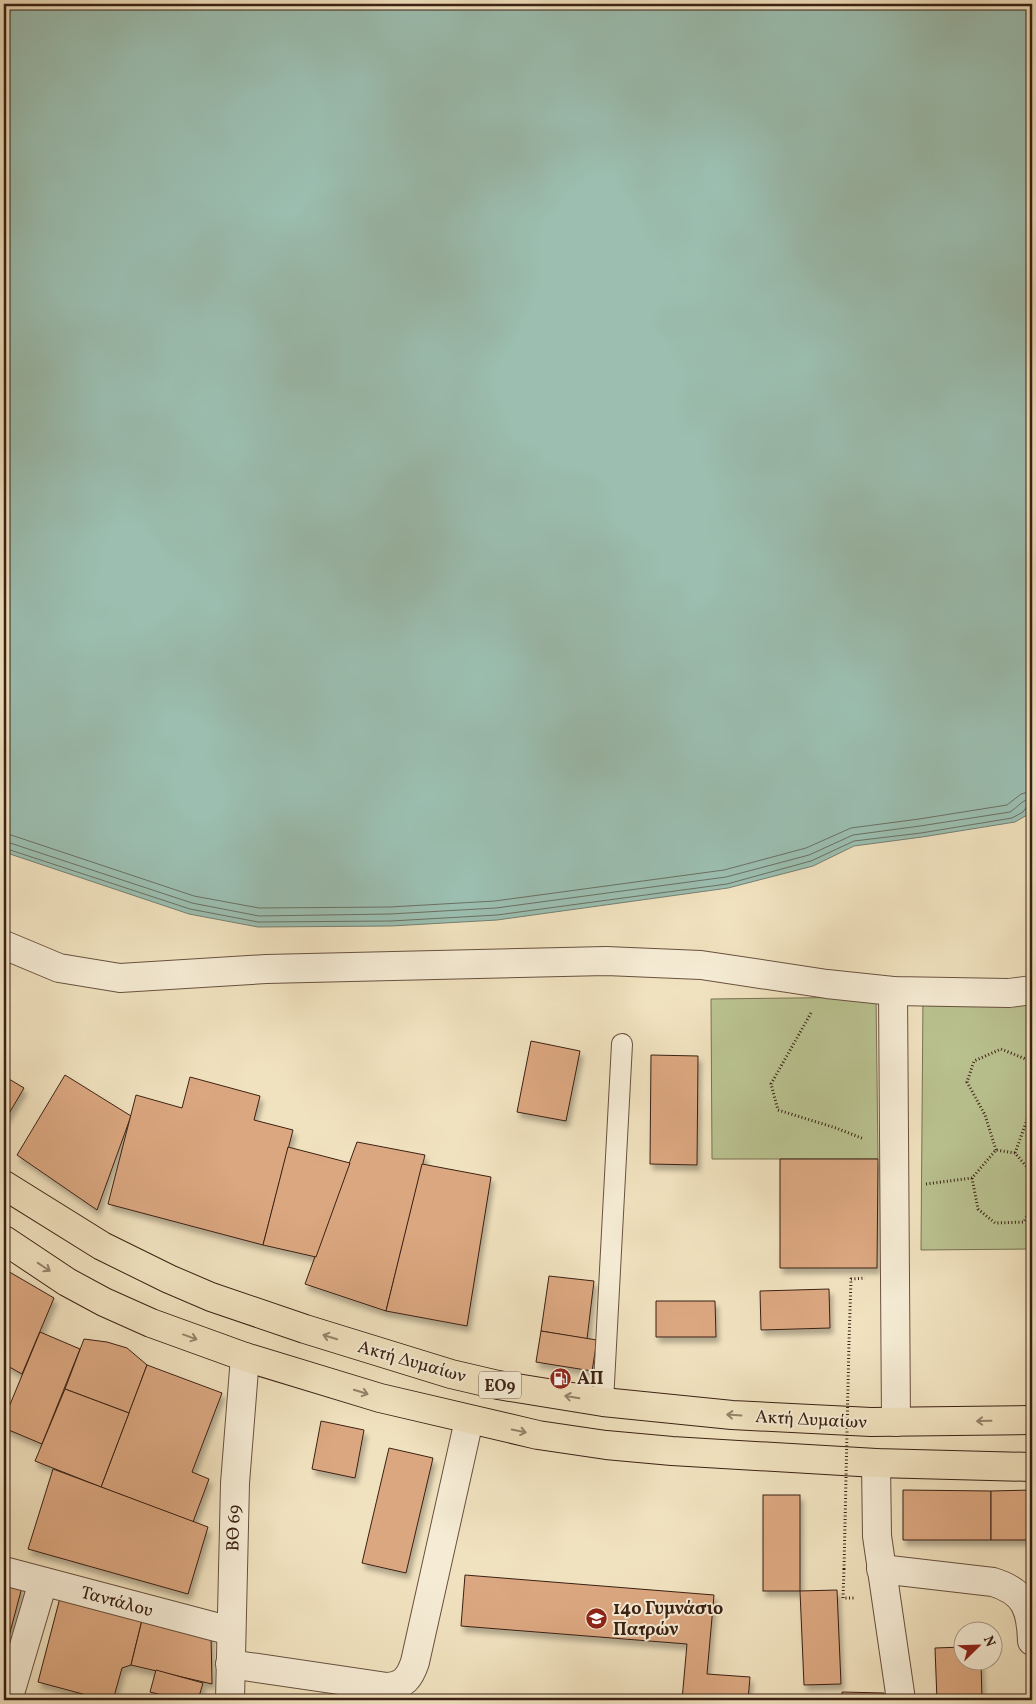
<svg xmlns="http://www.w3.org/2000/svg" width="1036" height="1704" font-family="Vollkorn,serif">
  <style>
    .green { fill: #bac391; stroke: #7a7252 }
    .water { fill: #9bbeb0; stroke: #757f72 }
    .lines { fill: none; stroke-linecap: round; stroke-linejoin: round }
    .shore { stroke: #6b7062; stroke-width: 1 }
    .building { fill: #dba780; stroke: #3b2114; filter: url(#shadow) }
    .service-casing { stroke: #68513f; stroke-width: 22 }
    .minor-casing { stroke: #68513f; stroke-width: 30 }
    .primary-casing { stroke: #3b2114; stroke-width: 30 }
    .path { stroke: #3b2114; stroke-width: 3; stroke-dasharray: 1 2.5; stroke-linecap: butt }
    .service { stroke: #f6ecd5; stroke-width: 20 }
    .minor { stroke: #f6ecd5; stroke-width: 28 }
    .primary { stroke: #f1e2bf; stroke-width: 28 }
    .path-bridge { stroke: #3b2114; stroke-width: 3; stroke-dasharray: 1 2.5; stroke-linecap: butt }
    .oneway { stroke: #96826a }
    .labels { text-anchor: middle; stroke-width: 4; stroke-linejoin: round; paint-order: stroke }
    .shield { fill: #f6ecd5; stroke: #735e4e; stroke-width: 1 }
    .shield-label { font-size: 16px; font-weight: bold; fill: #3b2114 }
    .street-label { font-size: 18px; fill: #3b2114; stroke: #f6ecd5 }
    .poi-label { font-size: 18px; font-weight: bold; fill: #3b2114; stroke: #f6ecd5; text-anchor: start }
  </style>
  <defs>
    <filter id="shadow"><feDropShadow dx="3" dy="5.5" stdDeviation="2.5" flood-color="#0004"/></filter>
  </defs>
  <rect width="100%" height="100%" fill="#f1e2bf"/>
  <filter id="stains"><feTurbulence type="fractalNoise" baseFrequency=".004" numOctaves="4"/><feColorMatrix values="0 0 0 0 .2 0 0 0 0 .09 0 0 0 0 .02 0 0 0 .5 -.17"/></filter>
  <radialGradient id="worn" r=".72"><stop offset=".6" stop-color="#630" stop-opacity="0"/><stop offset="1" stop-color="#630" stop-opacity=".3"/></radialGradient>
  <g class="green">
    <path d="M876,997L878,1159H712L711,999Z"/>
    <path d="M923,997L1032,1001V1249L921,1250Z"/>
  </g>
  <path class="water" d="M4,4H1032V807L1027,815L1015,822L922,837L854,846L813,866L728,888L497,920L391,926L258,927L189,914L4,852Z"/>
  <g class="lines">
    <g class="shore">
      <path d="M4,834L11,835L194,896L259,908L390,907L495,901L724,870L806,848L851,828L919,819L1007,805L1021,794L1032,791"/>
      <path d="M4,841L192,903L259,916L390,914L496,908L726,877L809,855L853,835L920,826L1010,812C1018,807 1023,799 1032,798"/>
      <path d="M4,848L190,909L258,922L391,921L497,915L727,884L811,861L854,841L921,833L1012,818L1023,812L1028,805H1032"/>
    </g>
  </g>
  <g class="building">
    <path d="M531,1041L580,1051L566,1121L517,1112Z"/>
    <path d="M651,1055L698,1056L697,1165L650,1164Z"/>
    <path d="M65,1075L131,1116L97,1210L17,1155Z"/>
    <path d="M4,1076L24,1088L4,1122Z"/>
    <path d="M190,1077L260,1096L254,1120L293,1130L263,1245L108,1204L136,1095L182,1108Z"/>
    <path d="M357,1142L425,1155L386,1311L305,1284Z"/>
    <path d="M288,1147L350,1163L316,1257L263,1245Z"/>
    <path d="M780,1159H878L877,1268H780Z"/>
    <path d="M422,1164L491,1177L467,1326L386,1311Z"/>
    <path d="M4,1270H6L54,1298L22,1374L4,1364Z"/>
    <path d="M549,1276L594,1281L587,1339L541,1331Z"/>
    <path d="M829,1289L830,1328L761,1330L760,1291Z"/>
    <path d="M656,1301H715L716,1337H656Z"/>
    <path d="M541,1331L597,1340L592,1371L536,1362Z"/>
    <path d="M40,1332L80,1349L42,1444L4,1428V1419Z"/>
    <path d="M84,1339L107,1342L127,1348L147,1365L129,1413L65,1389Z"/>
    <path d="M147,1365L222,1393L192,1472L209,1479L193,1522L101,1487Z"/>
    <path d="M65,1389L129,1413L101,1487L35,1461Z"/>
    <path d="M321,1421L364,1430L355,1478L312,1469Z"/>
    <path d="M389,1448L433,1458L406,1573L362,1563Z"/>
    <path d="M53,1469L208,1527L188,1594L28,1549Z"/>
    <path d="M903,1490L991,1491V1540H903Z"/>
    <path d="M1032,1490V1540H991V1491Z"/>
    <rect x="763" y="1495" width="37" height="96"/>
    <path d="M465,1575L714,1595L707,1674L750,1677L748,1700H682L687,1644L461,1626Z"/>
    <path d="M4,1582L22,1587L7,1644L4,1643Z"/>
    <path d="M837,1590L841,1684L804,1685L800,1591Z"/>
    <path d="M61,1594L143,1616L131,1665L122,1668L113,1700H105L38,1682Z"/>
    <path d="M143,1616L211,1634L212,1684L131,1665Z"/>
    <path d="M964,1647V1662H981L982,1700H937L935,1648Z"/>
    <path d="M156,1670L203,1683L198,1700H181L150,1692Z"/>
    <path d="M842,1692L884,1693V1700H842Z"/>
  </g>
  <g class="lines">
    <defs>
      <path id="service" d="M603,1402L622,1044"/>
      <g id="minor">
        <path d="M4,945L59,968L120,978L266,969L606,961L701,965L827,984L893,991L1009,993L1032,990"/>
        <path d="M893,991L896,1422"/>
        <path d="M876,1463L877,1536L901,1700"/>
        <path d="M881,1569L993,1582C1026,1592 1031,1610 1032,1641"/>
        <path d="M4,1571L231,1631"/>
        <path d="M230,1664L387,1687C404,1686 410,1677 415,1662L469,1420"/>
        <path d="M8,1700L43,1582"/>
        <path d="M230,1700L235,1483L245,1357"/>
      </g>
      <g id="primary">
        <path d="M4,1185L102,1246L169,1279L211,1297L305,1329L451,1374L498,1385L603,1402L732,1415L871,1422L1032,1420"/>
        <path d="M4,1240L67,1282L104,1302L151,1323L245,1357L380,1398L538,1435L606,1445L672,1451L876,1463L1032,1467"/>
      </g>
    </defs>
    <use href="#service" class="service-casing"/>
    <use href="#minor" class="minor-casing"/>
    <use href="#primary" class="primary-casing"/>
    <g class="path">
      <path d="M811,1013L771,1084L778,1110L836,1128L864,1139"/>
      <path d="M996,1150L985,1115L967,1082L974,1061L1001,1049L1028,1060L1032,1072"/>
      <path d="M1015,1153L1032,1106"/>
      <path d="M972,1178L978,1209L995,1223L1024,1222L1032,1206"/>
      <path d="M926,1184L972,1178L996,1150L1015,1153L1032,1173"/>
      <path d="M849,1342L851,1279L865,1278"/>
      <path d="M844,1569L843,1598H855"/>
    </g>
    <use href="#service" class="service"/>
    <use href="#minor" class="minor"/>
    <use href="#primary" class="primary"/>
    <path class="path-bridge" d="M844,1569L849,1342"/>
  </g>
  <defs><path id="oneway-shaft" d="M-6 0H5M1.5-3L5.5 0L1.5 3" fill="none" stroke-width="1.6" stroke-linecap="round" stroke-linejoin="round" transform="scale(1.25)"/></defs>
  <g class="oneway">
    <use href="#oneway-shaft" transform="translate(44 1267) rotate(34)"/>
    <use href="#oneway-shaft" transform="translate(190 1337) rotate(20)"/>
    <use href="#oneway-shaft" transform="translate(330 1337) rotate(-163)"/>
    <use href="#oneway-shaft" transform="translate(361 1392) rotate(17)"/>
    <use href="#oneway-shaft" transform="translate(572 1397) rotate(-171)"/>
    <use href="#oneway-shaft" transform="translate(734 1415) rotate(-176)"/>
    <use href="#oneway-shaft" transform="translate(984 1421) rotate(179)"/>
    <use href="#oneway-shaft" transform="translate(519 1431) rotate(12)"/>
  </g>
  <defs>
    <symbol id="fuel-disc" viewBox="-11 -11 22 22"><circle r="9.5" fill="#8f2418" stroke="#f6ecd5"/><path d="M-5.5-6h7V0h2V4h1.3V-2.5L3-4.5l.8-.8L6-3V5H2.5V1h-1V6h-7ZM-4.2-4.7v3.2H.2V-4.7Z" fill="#fff"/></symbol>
    <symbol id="school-disc" viewBox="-11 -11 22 22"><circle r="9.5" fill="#8f2418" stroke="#f6ecd5"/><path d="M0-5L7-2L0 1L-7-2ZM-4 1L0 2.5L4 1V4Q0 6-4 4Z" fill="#fff"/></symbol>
  </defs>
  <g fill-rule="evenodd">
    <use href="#fuel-disc" x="548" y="1366" width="25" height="25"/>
    <use href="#school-disc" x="584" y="1606" width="25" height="25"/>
  </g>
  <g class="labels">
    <rect class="shield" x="479" y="1371.5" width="42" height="27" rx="4"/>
    <g class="shield-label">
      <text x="500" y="1391">ΕΟ9</text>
    </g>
    <g class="street-label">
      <text transform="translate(412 1361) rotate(16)" y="6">Ακτή Δυμαίων</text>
      <text transform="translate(811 1419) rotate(3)" y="6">Ακτή Δυμαίων</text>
      <text transform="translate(233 1528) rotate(-88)" y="6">ΒΘ 69</text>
      <text transform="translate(117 1601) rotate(15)" y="6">Ταντάλου</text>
    </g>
    <g class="poi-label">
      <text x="577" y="1384">ΑΠ</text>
      <text x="613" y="1614">14o Γυμνάσιο<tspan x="613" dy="21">Πατρών</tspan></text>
    </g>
  </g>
  <rect width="1036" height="1704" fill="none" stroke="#f1e2bf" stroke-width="20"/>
  <rect x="5" y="5" width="1026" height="1694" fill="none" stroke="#3b2114" stroke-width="2.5"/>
  <rect x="10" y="10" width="1016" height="1684" fill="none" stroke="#3b2114"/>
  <g transform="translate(978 1646) rotate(67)"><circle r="24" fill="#f6ecd5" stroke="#ab9b88"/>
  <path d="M0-4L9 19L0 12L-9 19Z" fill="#8f2418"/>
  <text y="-8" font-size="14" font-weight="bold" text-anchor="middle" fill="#3b2114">N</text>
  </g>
  <rect width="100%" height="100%" filter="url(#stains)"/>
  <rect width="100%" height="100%" fill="url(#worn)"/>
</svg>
